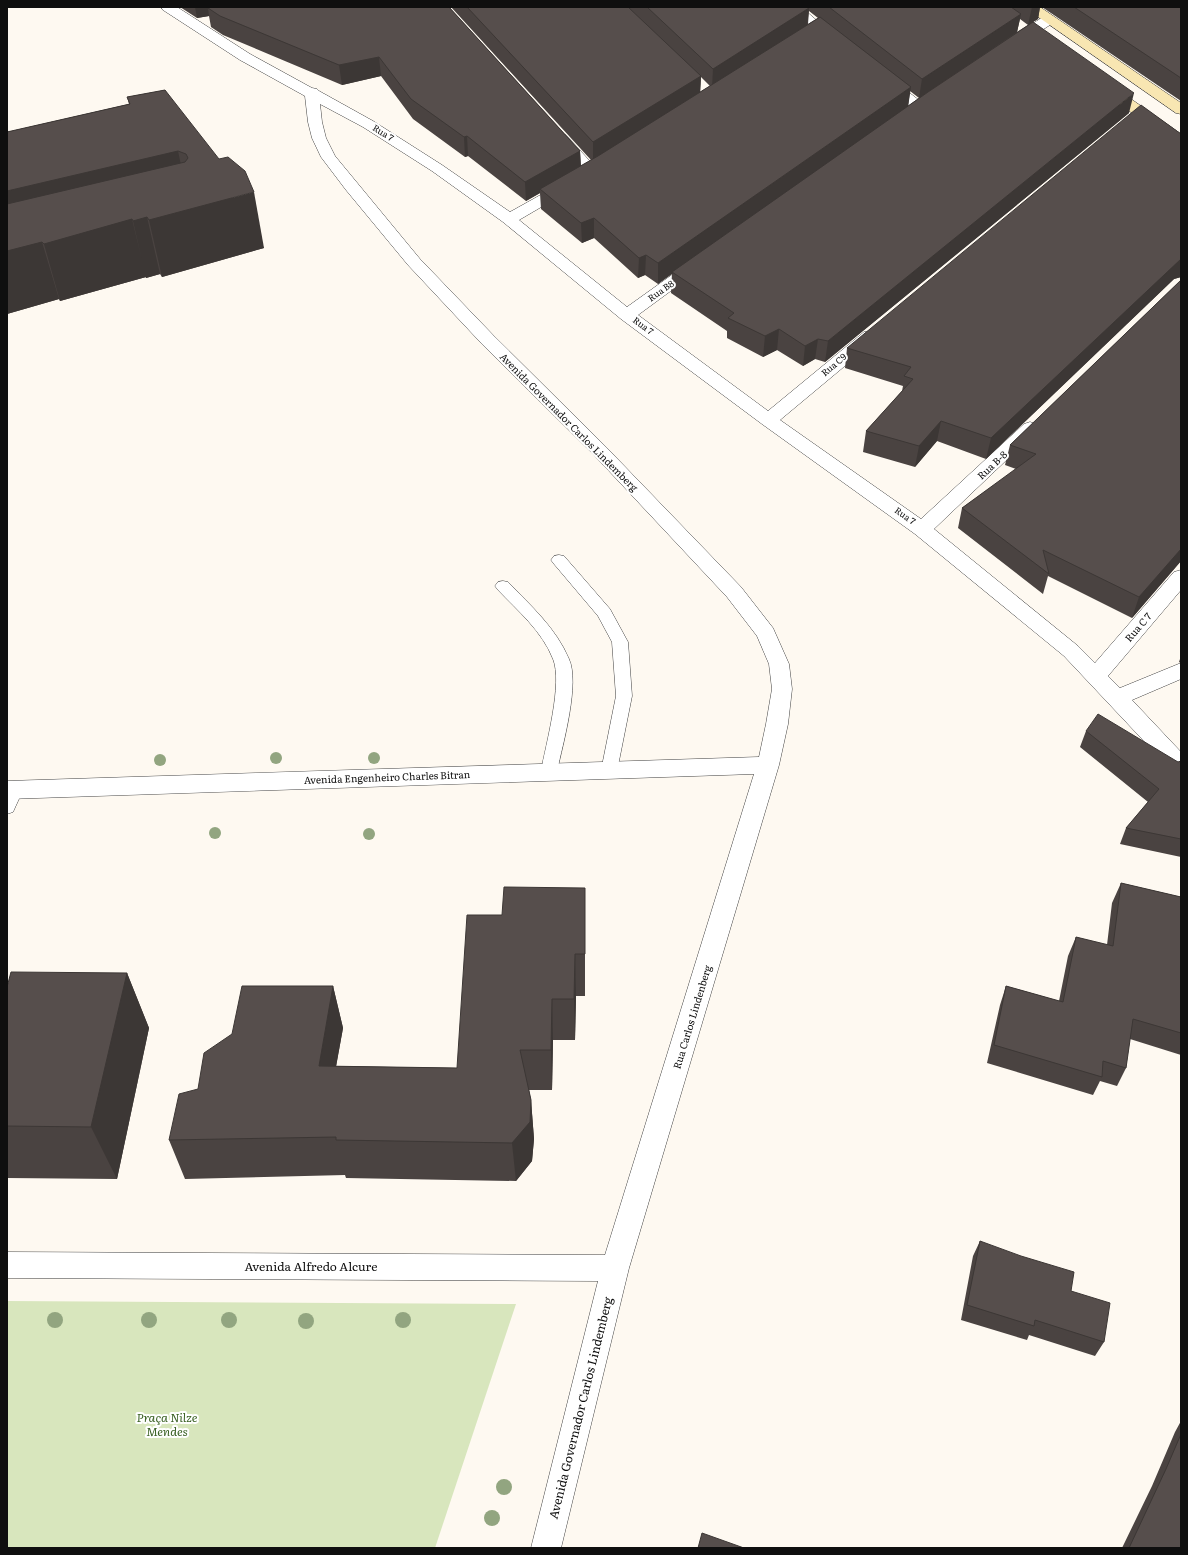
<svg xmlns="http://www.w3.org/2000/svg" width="1188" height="1555" font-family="Literata,serif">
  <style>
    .green { fill: #d8e6bd }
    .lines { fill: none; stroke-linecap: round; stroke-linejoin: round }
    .lane-casing { stroke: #424242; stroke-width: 1 }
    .street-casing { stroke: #424242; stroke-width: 1 }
    .secondary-casing { stroke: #313131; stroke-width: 1 }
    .lane { fill: #fff; fill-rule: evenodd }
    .street { fill: #fff; fill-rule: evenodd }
    .secondary { fill: #f8e6b2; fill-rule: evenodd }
    .tree { fill: #92a580 }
    .wall { fill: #4a4341; fill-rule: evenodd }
    .shaded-wall { fill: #3c3735 }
    .building { fill: #564e4c; stroke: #3c3735 }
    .labels { text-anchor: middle; stroke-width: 4; stroke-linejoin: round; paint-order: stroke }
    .far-street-label { font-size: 9px; fill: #0f0f0f; stroke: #fff }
    .street-label { font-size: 10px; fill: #0f0f0f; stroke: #fff }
    .near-street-label { font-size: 12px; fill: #0f0f0f; stroke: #fff }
    .near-park-label { font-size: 12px; font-style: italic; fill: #3a6124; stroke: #fff }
  </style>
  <rect width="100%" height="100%" fill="#fef9f1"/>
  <path class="green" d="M7,1301L516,1304L435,1548H7Z"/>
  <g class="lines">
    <defs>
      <g id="lane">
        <path d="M559,555L564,556L610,609L628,642L632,696L617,771L615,776L609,777L603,776L601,771L616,696L612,642L598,616L554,564L551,560L554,556Z"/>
        <path d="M503,581L508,582C531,606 556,628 569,659C580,683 563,744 557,771L555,776L549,777L543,776L541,771C546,744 563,683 553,659C542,631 518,611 498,590L495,586L498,582Z"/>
        <path d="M14,783L20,785L23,790L13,812L7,814V787Z"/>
      </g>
      <g id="street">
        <path d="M161,7H177L250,54L312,88L317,89L319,91L373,121L442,165L510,212L562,183L567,181L572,183L575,186L572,189L519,220L627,307L690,262L696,260L702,262L704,265L702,268L638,315L768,411L864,332L870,331L876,332L878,336L876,340L780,420L921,519L1024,424L1030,422L1036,424L1039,428L1036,432L934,529L1078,646L1095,663L1174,572L1181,570V590L1108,676L1120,688L1181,663V679L1132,700L1181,752V774L1173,772L1064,656L915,534L762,424L621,319L503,222L432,171L363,127L320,104L322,122L326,138L335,156L420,259L494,336L606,447L741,587L773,628L789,664L792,689L788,724L779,765L629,1268L561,1548H531L598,1281L7,1278V1252L605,1255L754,774L7,799V781L759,757L766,724L772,689L769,664L757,636L727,597L594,455L482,344L408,265L346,190L321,157L312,138L308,122L305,96L240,60L163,10Z"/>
        <path d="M786,7H801L841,41L839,44H829Z"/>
        <path d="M1048,16L1053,17L1055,20L1053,23L1019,45H1009L1007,42L1009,39L1043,17Z"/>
        <path d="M885,77L890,78L924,104L926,107L924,110L919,111L914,110L880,84L878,81L880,78Z"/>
        <path d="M561,134L566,135L597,169L600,172L597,175L592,177L587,175L556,141L554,138L556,135Z"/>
      </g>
      <g id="secondary">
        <path d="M1024,7H1040L1181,103V114L1176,113Z"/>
        <path d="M1106,84L1111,85L1181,134V145L1176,144L1101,91L1099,88L1101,85Z"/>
      </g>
    </defs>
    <use href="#lane" class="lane-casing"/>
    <use href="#street" class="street-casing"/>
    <use href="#secondary" class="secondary-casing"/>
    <use href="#lane" class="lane"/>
    <use href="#street" class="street"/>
    <use href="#secondary" class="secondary"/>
  </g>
  <g class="tree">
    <circle cx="276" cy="758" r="6"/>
    <circle cx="374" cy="758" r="6"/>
    <circle cx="160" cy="760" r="6"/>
    <circle cx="215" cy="833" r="6"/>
    <circle cx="369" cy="834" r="6"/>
    <circle cx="55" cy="1320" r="8"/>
    <circle cx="149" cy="1320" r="8"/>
    <circle cx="229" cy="1320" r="8"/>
    <circle cx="403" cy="1320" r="8"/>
    <circle cx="306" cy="1321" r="8"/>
    <circle cx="504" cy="1487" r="8"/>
    <circle cx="492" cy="1518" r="8"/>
  </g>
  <g class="wall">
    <path d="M180,7H449L580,151L581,166L591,160L451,7H1040L1038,19L1033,22L1129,113L825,362L815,359L803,366L777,350L763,357L727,338V331L671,293L672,273L658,284L645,275L638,278L594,238L582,243L541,209L540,193L526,201L468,156L465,157L413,119L381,76L342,85L223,35L211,27L209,16L197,18ZM809,11L818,18L808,24ZM1020,19L1028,25L1017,32ZM701,77L710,86L700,92ZM910,91L919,98L908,106Z"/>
    <path d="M1042,7H1181V101Z"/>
    <path d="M165,90L264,248L162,277L160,274L146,278V277L60,301L59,299L7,314V132L129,104L127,97Z"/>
    <path d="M1181,134V277L1174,279L986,459L937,441L915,467L863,452L866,431L902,391L903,386L845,368L847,348Z"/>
    <path d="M1181,280V561L1132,618L1048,576L1043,594L958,528L962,508L1016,469L1005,465L1010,445Z"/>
    <path d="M1181,656V663L1179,662Z"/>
    <path d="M1086,731L1178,762L1181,761V857L1120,844L1126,828L1148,802L1080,747Z"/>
    <path d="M1121,883L1181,897V1055L1130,1039L1126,1068L1117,1086L1100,1081L1093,1095L987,1063L1000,1005L1006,986L1059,1001L1068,956L1076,937L1107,945L1112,903Z"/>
    <path d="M585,888V996H576L575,1040H553L552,1090H529L531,1100L534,1139L532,1161L516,1181L346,1178L345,1175L185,1179L169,1140L198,1089L333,986L343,1028L336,1066L457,1068Z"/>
    <path d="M127,973L149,1028L117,1179L7,1178V987Z"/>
    <path d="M980,1241L1071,1291L1104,1342L1095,1356L1029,1335L1027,1340L961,1320L973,1256Z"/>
    <path d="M1181,1421V1548H1122L1152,1486L1175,1432Z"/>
  </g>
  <g class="shaded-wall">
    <path d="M195,7H255L208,8L209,16L197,18Z"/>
    <path d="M1032,7H1040L1038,19L1028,25Z"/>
    <path d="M809,8L807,27L712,88L713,69Z"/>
    <path d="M1021,14L1017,32L919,98L922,79Z"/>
    <path d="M379,57L381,76L342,85L339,65Z"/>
    <path d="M701,76L700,96L593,162V142Z"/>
    <path d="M911,87L908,107L658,284V263Z"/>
    <path d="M1134,93L1129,113L825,362L828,341Z"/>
    <path d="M467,136L468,156L465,157L464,137Z"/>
    <path d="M178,151L190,208L147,217L160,274L146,278L133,221L132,219L146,277L60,301L44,244L42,242L59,299L7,314V191Z"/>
    <path d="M580,151L581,171L540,189V193L526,201L525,182Z"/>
    <path d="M254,192L264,248L162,277L149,220Z"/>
    <path d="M594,218V238L582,243L581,223Z"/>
    <path d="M646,255L645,275L638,278L639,258Z"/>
    <path d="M1180,259H1181V277L1174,279L986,459L991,438Z"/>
    <path d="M779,329L777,350L763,357L765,336Z"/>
    <path d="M818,339L815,359L803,366L805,346Z"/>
    <path d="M941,421L937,441L915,467L919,446Z"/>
    <path d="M1181,549V561L1132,618L1139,597Z"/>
    <path d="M575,954L576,996L575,1040L574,999Z"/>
    <path d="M127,973L149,1028L117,1179L91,1127Z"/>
    <path d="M333,986L343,1028L329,1106L319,1066Z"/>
    <path d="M552,999L553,1040L552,1090L551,1050Z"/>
    <path d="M531,1100L534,1139L532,1161L516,1181L512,1143Z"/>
  </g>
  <g class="building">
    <path d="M212,7H449L580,151L525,182L467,136L464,137L411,99L379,57L339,65L220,16L208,8Z"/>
    <path d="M467,7H628L701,76L593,142Z"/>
    <path d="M647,7H808L809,8L713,69Z"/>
    <path d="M829,7H1011L1021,14L922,79Z"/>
    <path d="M1074,7H1181V78Z"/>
    <path d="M820,17L911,87L658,263L646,255L639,258L594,218L581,223L540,189L598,156Z"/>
    <path d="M1033,22L1134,93L828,341L818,339L805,346L779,329L765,336L728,318L734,313L672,272L928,92Z"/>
    <path d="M165,90L219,159L228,157L245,171L254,192L149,220L147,217L133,221L132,219L44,244L42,242L7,251V204L185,162L188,158L186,154L178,151L7,191V132L130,104L127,97Z"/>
    <path d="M1141,105L1181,134V259L991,438L941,421L919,446L866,431L913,379L904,376L911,367L847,348Z"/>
    <path d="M1181,280V549L1139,597L1043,550L1049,574L962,508L1036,454L1010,445Z"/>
    <path d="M1098,714L1178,762L1181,761V839L1126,828L1159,789L1086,731Z"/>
    <path d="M1121,883L1181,897V1033L1133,1019L1126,1068L1103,1061L1102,1077L994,1045L1006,986L1063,1002L1076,937L1113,946Z"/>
    <path d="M504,887L585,888V954H575L574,999H552L551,1050H520L531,1100L530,1122L512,1143L336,1140V1137L169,1140L179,1094L198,1089L204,1053L232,1034L242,986H333L319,1066L457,1068L467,915H502Z"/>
    <path d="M11,972L127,973L91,1127L7,1126V987Z"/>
    <path d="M980,1241L1021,1256L1074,1272L1071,1291L1110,1303L1104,1342L1035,1320L1034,1326L967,1305Z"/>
    <path d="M1181,1434V1548H1129L1166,1469Z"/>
    <path d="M702,1533L744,1548H698Z"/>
  </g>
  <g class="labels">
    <g class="far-street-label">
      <text transform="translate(383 133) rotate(32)" y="3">Rua 7</text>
      <text transform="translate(661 291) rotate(-35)" y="3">Rua B8</text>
      <text transform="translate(643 326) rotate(37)" y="3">Rua 7</text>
      <text transform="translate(834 365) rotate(-40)" y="3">Rua C9</text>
      <text transform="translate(905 516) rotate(35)" y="3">Rua 7</text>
    </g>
    <g class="street-label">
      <text transform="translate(569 422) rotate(45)" y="4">Avenida Governador Carlos Lindemberg</text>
      <text transform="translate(992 465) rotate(-43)" y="4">Rua B-8</text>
      <text transform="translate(1138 627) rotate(-49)" y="4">Rua C 7</text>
      <text transform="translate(387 777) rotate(-2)" y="4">Avenida Engenheiro Charles Bitran</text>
      <text transform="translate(692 1017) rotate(-73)" y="4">Rua Carlos Lindenberg</text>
    </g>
    <g class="near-street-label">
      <text x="311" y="1271">Avenida Alfredo Alcure</text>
      <text transform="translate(581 1408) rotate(-76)" y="4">Avenida Governador Carlos Lindemberg</text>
    </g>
    <g class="near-park-label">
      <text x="167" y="1422">Praça Nilze<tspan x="167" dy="14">Mendes</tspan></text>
    </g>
  </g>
  <rect width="1188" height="1555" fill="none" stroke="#0f0f0f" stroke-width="16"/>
</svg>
